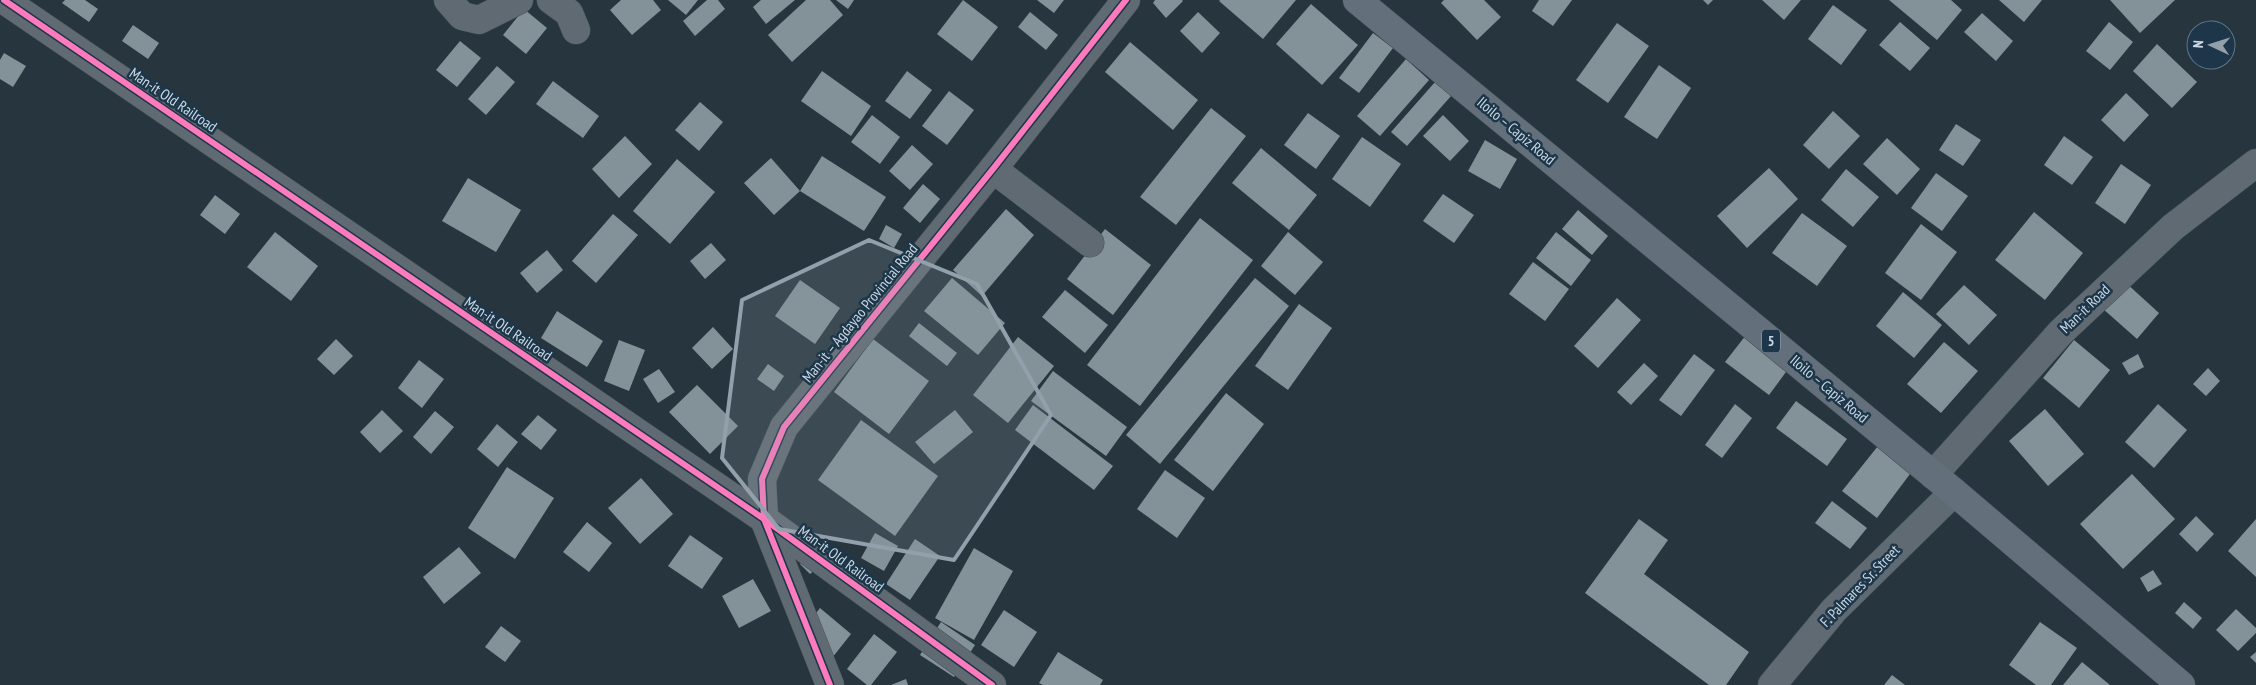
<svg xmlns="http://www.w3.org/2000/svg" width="2256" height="685" font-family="'PT Sans Narrow',sans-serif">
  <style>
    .building { fill: #839198 }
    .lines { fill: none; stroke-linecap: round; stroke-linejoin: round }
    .minor-casing { stroke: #45525a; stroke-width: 29 }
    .highway-casing { stroke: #45525a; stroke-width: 29 }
    .minor { stroke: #606a72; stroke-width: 28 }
    .highway { stroke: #63707b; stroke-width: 28 }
    .cycleway-casing { stroke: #1d3649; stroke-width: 9 }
    .cycleway { stroke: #fd7abc; stroke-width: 6 }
    .marked { fill: #91a0ab; fill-opacity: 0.2; stroke: #91a0ab; stroke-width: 4; stroke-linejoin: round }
    .labels { text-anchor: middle; stroke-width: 5; stroke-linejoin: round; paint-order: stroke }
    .shield { fill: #1d3649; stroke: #96a8b6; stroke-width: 1 }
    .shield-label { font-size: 14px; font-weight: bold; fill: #cad9e5 }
    .street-label { font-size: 15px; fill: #cad9e5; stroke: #1d3649 }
  </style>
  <rect width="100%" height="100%" fill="#27353f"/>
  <g class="building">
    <path d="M65,0H85L98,9L89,22L62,3Z"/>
    <path d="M621,0H653L661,10L632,35L610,10Z"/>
    <path d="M668,0H698L686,15Z"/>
    <path d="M707,0H718L725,9L695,36L683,21Z"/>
    <path d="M761,0H795L766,24L753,7Z"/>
    <path d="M806,0H830L843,15L792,62L768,35Z"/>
    <path d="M836,0H854L848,9Z"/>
    <path d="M963,0L998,27L972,61L937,34Z"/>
    <path d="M1037,0H1064L1054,13Z"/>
    <path d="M1155,0H1182L1183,1L1166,18L1153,3Z"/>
    <path d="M1220,0H1296L1263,39L1219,1Z"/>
    <path d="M1444,0H1484L1501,17L1477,40L1441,3Z"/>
    <path d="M1539,0H1572L1553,26L1532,11Z"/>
    <path d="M1703,0H1713L1708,5Z"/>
    <path d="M1762,0H1801L1784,20Z"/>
    <path d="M1889,0H1951L1962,10L1937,40Z"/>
    <path d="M1999,0H2042L2024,22Z"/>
    <path d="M2110,0H2175L2140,33Z"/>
    <path d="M1311,4L1358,45L1322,85L1276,44Z"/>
    <path d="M1833,5L1867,30L1841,65L1808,39Z"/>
    <path d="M524,9L547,28L526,54L503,35Z"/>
    <path d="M1030,12L1058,35L1046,50L1018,27Z"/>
    <path d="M1198,12L1220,33L1202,53L1180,31Z"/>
    <path d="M1982,13L2013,41L1996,61L1964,32Z"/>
    <path d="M1900,22L1930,48L1910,71L1879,45Z"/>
    <path d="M2109,22L2133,42L2110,70L2086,51Z"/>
    <path d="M1617,23L1649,46L1608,103L1576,80Z"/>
    <path d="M133,25L159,43L148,59L122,41Z"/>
    <path d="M1373,33L1393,48L1359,93L1339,78Z"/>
    <path d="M460,41L481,58L457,87L436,70Z"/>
    <path d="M1130,42L1198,100L1173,130L1105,72Z"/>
    <path d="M2157,44L2197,82L2172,108L2133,71Z"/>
    <path d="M4,53L26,66L13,87L0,79V60Z"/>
    <path d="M1406,59L1429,80L1380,136L1357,116Z"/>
    <path d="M1659,65L1691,88L1657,139L1624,117Z"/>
    <path d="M497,66L515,82L486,115L468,99Z"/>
    <path d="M822,71L871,106L851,136L801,101Z"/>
    <path d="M907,71L932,90L910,119L885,101Z"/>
    <path d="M553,81L599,116L583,138L536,104Z"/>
    <path d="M1435,82L1451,96L1407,146L1391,132Z"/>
    <path d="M949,91L974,110L947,145L922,126Z"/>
    <path d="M2126,93L2149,115L2124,142L2101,120Z"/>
    <path d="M700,102L723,122L699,151L675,130Z"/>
    <path d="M1211,108L1246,136L1176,225L1140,197Z"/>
    <path d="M1833,111L1860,136L1829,169L1803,145Z"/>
    <path d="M1308,113L1340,136L1316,169L1284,145Z"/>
    <path d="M872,115L900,137L880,164L851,142Z"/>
    <path d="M1443,115L1469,141L1450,161L1423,136Z"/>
    <path d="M1956,124L1981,140L1963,166L1939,150Z"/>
    <path d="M625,136L652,164L619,198L592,169Z"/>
    <path d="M2064,136L2093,157L2072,185L2044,165Z"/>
    <path d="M1362,137L1401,164L1370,207L1332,179Z"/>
    <path d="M1887,138L1920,169L1897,195L1863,164Z"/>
    <path d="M1485,140L1517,159L1500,189L1468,171Z"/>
    <path d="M912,145L933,164L910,190L889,171Z"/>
    <path d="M1261,148L1317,195L1289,230L1232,183Z"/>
    <path d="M822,156L886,197L864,231L800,191Z"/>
    <path d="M771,158L800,191L774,215L744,183Z"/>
    <path d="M677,159L715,192L670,244L633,211Z"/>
    <path d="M2121,164L2151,185L2125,224L2095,203Z"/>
    <path d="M1769,168L1798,199L1747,248L1717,216Z"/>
    <path d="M1846,169L1879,197L1853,227L1821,200Z"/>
    <path d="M1936,173L1968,196L1942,231L1911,208Z"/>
    <path d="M468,178L521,210L496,252L442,221Z"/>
    <path d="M923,184L940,199L920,223L903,208Z"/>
    <path d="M1443,194L1474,215L1454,243L1423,221Z"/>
    <path d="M215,195L240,214L225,234L200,215Z"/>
    <path d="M1006,209L1034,235L982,296L953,270Z"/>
    <path d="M1578,210L1608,236L1592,255L1562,229Z"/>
    <path d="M2034,212L2083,253L2045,300L1995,260Z"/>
    <path d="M1802,213L1847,246L1817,286L1772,253Z"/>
    <path d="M613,214L638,235L596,283L572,261Z"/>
    <path d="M1200,218L1253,260L1140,406L1087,365Z"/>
    <path d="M1921,224L1957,252L1921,300L1885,273Z"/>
    <path d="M886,225L902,234L894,248L879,239Z"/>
    <path d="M1105,229L1151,265L1113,315L1067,279Z"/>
    <path d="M275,232L318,266L291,301L247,267Z"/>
    <path d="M1288,232L1323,262L1295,295L1261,266Z"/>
    <path d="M1556,232L1591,260L1571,286L1536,258Z"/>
    <path d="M711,243L726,260L705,279L690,261Z"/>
    <path d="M547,250L563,270L537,293L520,273Z"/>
    <path d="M1533,262L1569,289L1545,321L1509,294Z"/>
    <path d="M952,278L1005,323L978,355L924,311Z"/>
    <path d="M1255,278L1289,306L1160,464L1126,435Z"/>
    <path d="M800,280L840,308L815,344L775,316Z"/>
    <path d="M2125,282L2159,313L2137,339L2102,308Z"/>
    <path d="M1964,285L1997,315L1969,345L1936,314Z"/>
    <path d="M1065,290L1108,325L1085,353L1042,317Z"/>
    <path d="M1903,292L1942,325L1914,358L1876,326Z"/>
    <path d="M1617,298L1641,320L1598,368L1574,346Z"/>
    <path d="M1299,304L1332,328L1288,390L1255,366Z"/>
    <path d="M557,311L603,341L587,367L541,338Z"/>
    <path d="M919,323L957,353L947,366L909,336Z"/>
    <path d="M713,327L733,349L712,369L692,348Z"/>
    <path d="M1746,335L1789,368L1769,395L1725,362Z"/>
    <path d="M1018,337L1054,366L1008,423L973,395Z"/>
    <path d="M336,339L353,356L334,375L317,359Z"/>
    <path d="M873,339L929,381L889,434L834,392Z"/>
    <path d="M619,340L645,350L629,391L604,381Z"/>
    <path d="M2074,340L2110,370L2079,408L2043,378Z"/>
    <path d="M1944,342L1978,371L1941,413L1907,384Z"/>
    <path d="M1694,354L1715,370L1681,416L1659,400Z"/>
    <path d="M2138,354L2144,367L2129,375L2122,363Z"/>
    <path d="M419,360L444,379L422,408L398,388Z"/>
    <path d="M1644,363L1658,376L1631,405L1617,392Z"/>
    <path d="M768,364L784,376L774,391L757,379Z"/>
    <path d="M2208,368L2220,381L2206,396L2193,384Z"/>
    <path d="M659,369L675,392L658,403L643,379Z"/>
    <path d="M1053,371L1127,427L1106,456L1031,401Z"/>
    <path d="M697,385L738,426L710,454L669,412Z"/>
    <path d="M1226,393L1264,424L1213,491L1174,460Z"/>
    <path d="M1796,401L1847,439L1827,466L1776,428Z"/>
    <path d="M1735,404L1752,418L1722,458L1705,445Z"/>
    <path d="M2158,404L2187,430L2154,468L2125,442Z"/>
    <path d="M1033,405L1113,466L1094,490L1015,430Z"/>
    <path d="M2045,409L2084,454L2048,486L2009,441Z"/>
    <path d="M382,410L403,431L380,453L360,432Z"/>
    <path d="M955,410L973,432L934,464L915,442Z"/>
    <path d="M435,411L454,427L431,454L413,437Z"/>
    <path d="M538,415L557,430L541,450L521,434Z"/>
    <path d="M861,420L938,476L895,536L818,480Z"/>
    <path d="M497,424L518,442L498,467L477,449Z"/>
    <path d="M1882,441L1916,466L1877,518L1842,491Z"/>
    <path d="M507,467L554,498L515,559L468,528Z"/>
    <path d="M1165,470L1205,498L1177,538L1137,509Z"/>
    <path d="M2132,474L2175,519L2123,569L2080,524Z"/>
    <path d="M641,478L673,514L640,544L608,508Z"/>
    <path d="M1832,501L1867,528L1850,549L1815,523Z"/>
    <path d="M2196,516L2214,534L2197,552L2179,534Z"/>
    <path d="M1639,519L1668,540L1644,574L1749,652L1726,685H1709L1585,593Z"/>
    <path d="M2256,519V577L2228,551Z"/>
    <path d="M587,522L612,543L589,572L563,552Z"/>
    <path d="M875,533L898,546L884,571L861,558Z"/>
    <path d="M690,535L723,558L702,589L668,566Z"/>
    <path d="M915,539L940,556L910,600L886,584Z"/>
    <path d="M459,547L481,573L444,604L423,577Z"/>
    <path d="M974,548L1013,571L974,640L935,618Z"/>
    <path d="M809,554L820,565L810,574L800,564Z"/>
    <path d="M2153,570L2162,584L2148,592L2140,578Z"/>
    <path d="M753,579L771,611L739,628L722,596Z"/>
    <path d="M2184,602L2202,618L2193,629L2175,613Z"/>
    <path d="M820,608L851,634L832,658L801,632Z"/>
    <path d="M2236,609L2256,628V633L2238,651L2216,630Z"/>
    <path d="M1004,610L1037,632L1014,667L981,645Z"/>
    <path d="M941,622L975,645L954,677L920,655Z"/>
    <path d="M2040,622L2077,648L2051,685H2036L2009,665Z"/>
    <path d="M501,626L521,641L505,662L485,647Z"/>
    <path d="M874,634L897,652L871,685H867L847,669Z"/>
    <path d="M1058,652L1103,680L1100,685H1043L1039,683Z"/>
    <path d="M2256,652V663L2250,657Z"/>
    <path d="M2082,662L2110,685H2063Z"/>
    <path d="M1892,675L1905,685H1884Z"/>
    <path d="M906,679L908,685H891Z"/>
  </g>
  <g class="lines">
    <defs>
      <g id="minor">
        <path d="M4,0L764,519L992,685"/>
        <path d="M448,0L462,16L479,20L519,0"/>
        <path d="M551,0L569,13L576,30"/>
        <path d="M993,169L1090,243"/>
        <path d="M1933,475L2061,332L2173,227L2256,163"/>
        <path d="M830,685L764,519L762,479L784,427L993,169L1126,0"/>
        <path d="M1772,685L1834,610L1954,492"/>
      </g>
      <path id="highway" d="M1357,0L1954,492L2181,685"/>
    </defs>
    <use href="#minor" class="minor-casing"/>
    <use href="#highway" class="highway-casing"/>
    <use href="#minor" class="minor"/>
    <use href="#highway" class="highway"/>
    <defs>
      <g id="cycleway">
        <path d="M4,0L764,519L992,685"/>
        <path d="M830,685L764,519L762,479L784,427L993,169L1126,0"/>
      </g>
    </defs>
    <use href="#cycleway" class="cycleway-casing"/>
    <use href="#cycleway" class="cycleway"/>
  </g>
  <path class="marked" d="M869,240L977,284L1051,415L954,560L779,529L722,458L742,300Z"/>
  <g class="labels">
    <rect class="shield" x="1762" y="329.5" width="18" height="23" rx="4"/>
    <g class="shield-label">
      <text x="1771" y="346">5</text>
    </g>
    <g class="street-label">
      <text transform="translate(173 100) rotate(34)" y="5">Man-it Old Railroad</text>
      <text transform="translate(1516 131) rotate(40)" y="5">Iloilo – Capiz Road</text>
      <text transform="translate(2085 309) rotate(-44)" y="5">Man-it Road</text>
      <text transform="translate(860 313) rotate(-51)" y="5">Man-it – Agdayao Provincial Road</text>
      <text transform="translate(508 329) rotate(34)" y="5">Man-it Old Railroad</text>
      <text transform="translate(1829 389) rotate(40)" y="5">Iloilo – Capiz Road</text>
      <text transform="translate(841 559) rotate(36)" y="5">Man-it Old Railroad</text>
      <text transform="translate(1860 586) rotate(-46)" y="5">F. Palmares Sr. Street</text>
    </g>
  </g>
  <g transform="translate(2211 45) rotate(274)"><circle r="24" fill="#1d3649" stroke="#627787"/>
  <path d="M0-4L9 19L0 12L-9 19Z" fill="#91a0ab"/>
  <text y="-8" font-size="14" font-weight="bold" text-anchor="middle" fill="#cad9e5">N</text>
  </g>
</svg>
